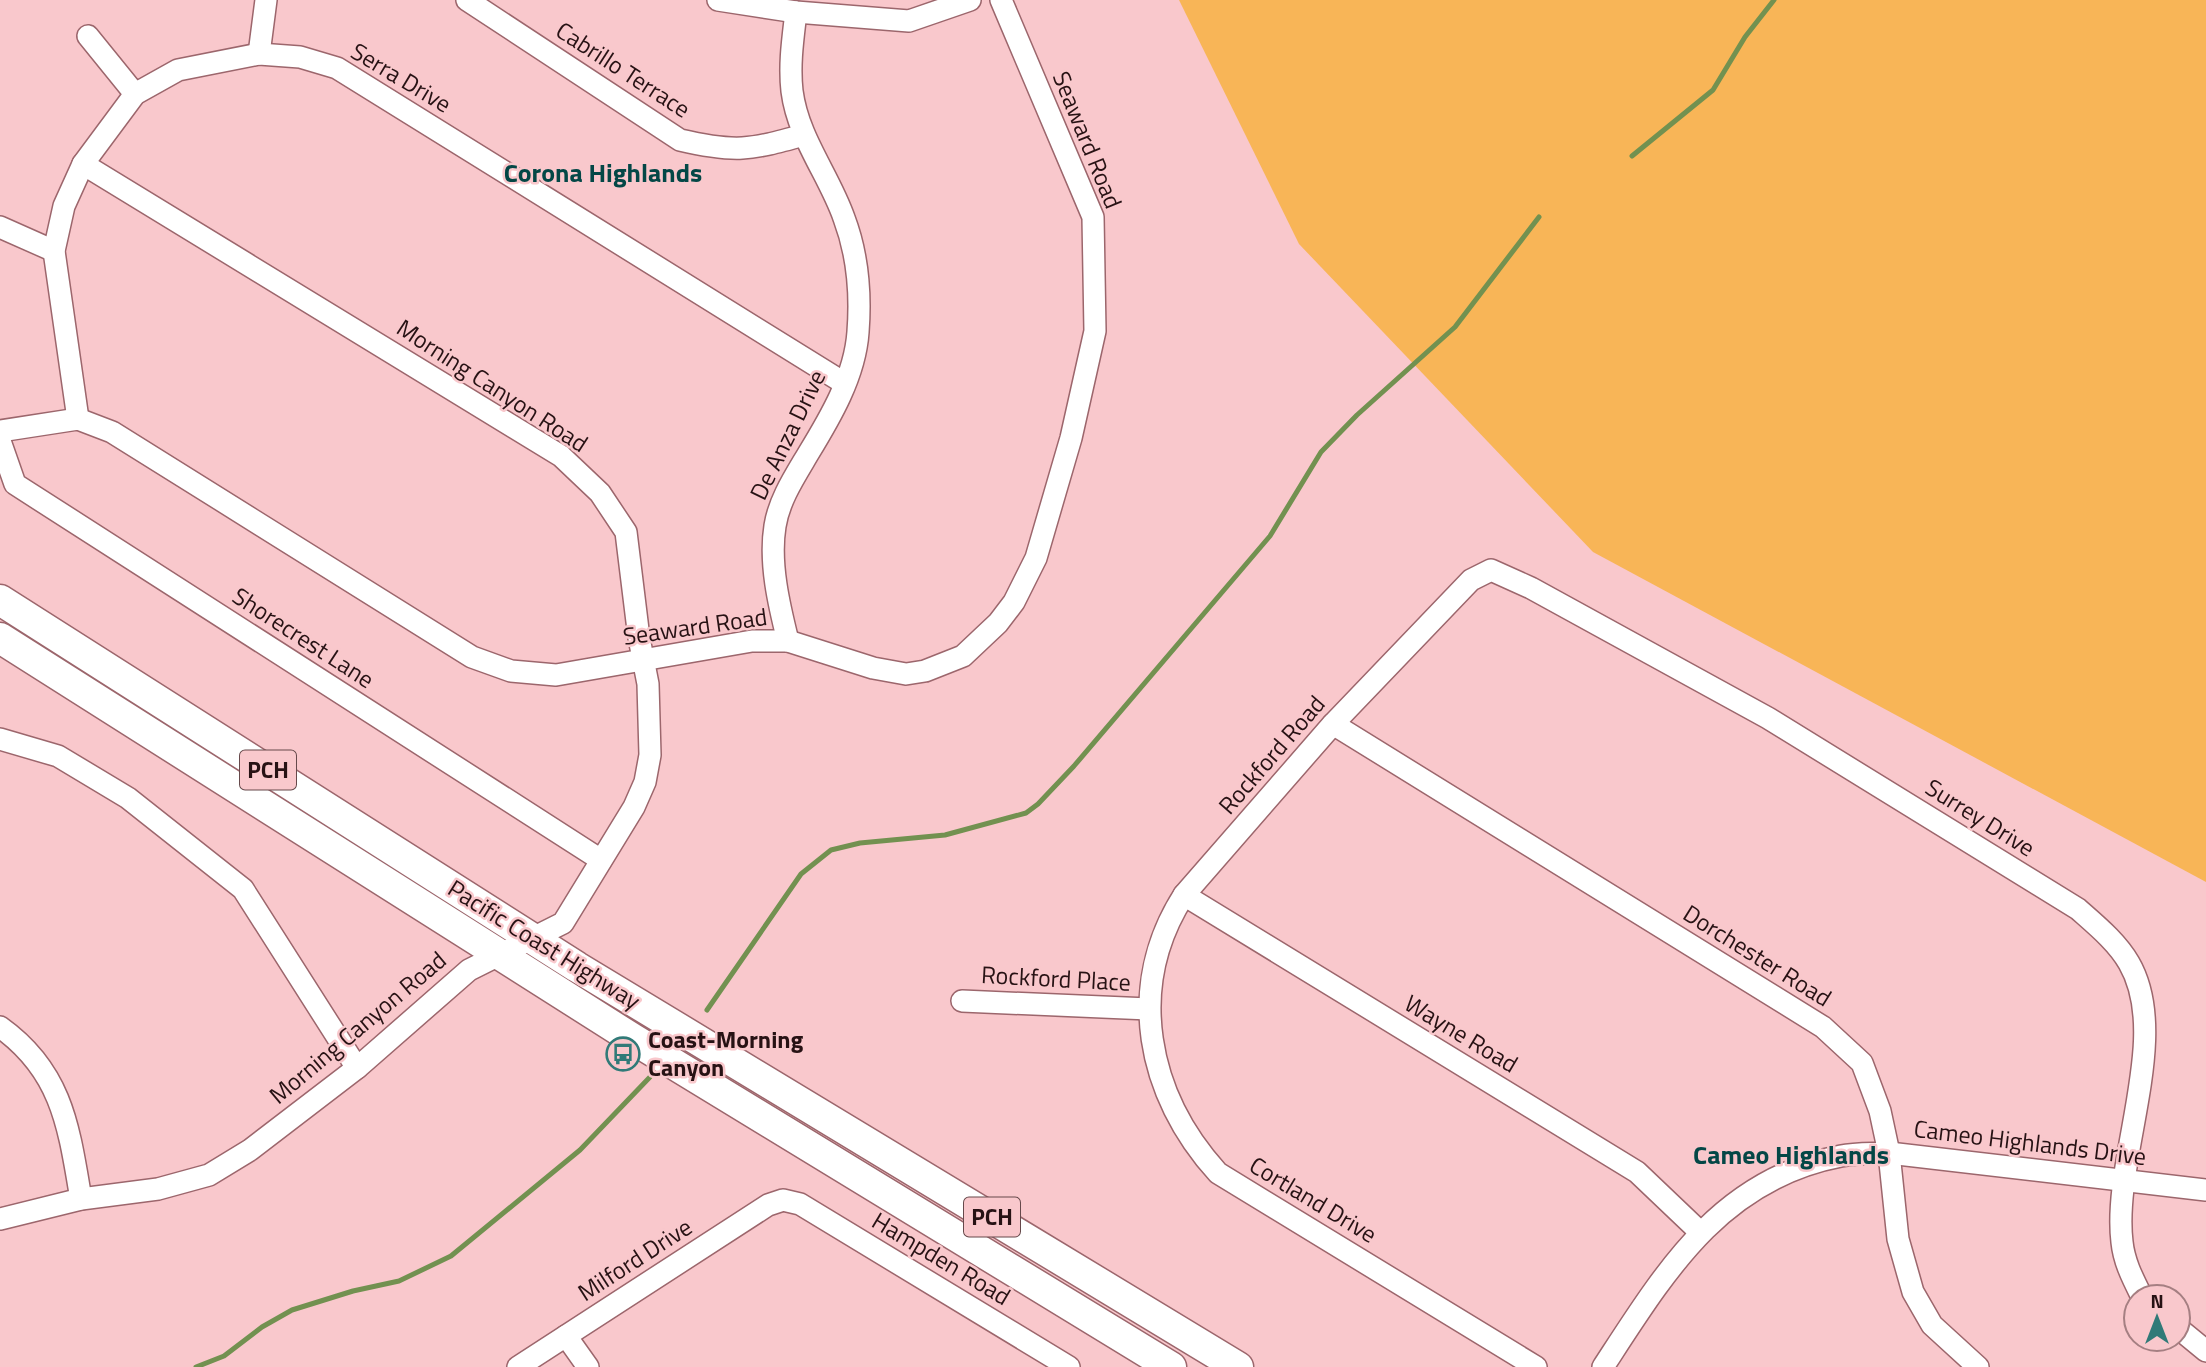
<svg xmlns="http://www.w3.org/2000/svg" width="2206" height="1367" font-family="'Titillium Web',sans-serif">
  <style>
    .green { fill: #f8b557 }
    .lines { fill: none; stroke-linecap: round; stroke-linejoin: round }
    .stream { stroke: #729150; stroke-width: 5 }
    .minor-casing { stroke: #9c666c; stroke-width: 24 }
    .highway-casing { stroke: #9c666c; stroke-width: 33 }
    .minor { stroke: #fff; stroke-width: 21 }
    .highway { stroke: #fff; stroke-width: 30 }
    .labels { text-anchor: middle; stroke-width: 5; stroke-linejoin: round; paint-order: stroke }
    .shield { fill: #f9c8cc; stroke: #66494b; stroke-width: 2 }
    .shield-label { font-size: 23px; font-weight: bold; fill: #271214 }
    .street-label { font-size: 24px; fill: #271214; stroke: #f9c8cc }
    .poi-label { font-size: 24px; font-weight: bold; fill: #271214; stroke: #f9c8cc; text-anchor: start }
    .neighbourhood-label { font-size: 26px; font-weight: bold; fill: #044746; stroke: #f9c8cc }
  </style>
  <rect width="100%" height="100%" fill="#f9c8cc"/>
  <path class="green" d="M1179,0H2206V882L1593,552L1299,244Z"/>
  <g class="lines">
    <g class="stream">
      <path d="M1632,156L1713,90L1745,37L1774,0"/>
      <path d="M707,1010L801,874L831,850L860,843L945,835L1026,813L1038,804L1074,766L1270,536L1321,452L1357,415L1455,327L1539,217"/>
      <path d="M196,1367L224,1356L262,1327L292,1310L353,1291L399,1281L451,1256L580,1150L650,1077"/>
    </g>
    <defs>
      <g id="minor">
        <path d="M467,0L680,140C736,153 749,150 804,135"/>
        <path d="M718,0L796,12L909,21L970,0"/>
        <path d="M88,36L135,94"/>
        <path d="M259,54L266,0"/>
        <path d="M0,227L54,251"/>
        <path d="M78,419L54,251L64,206L83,164L135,94L178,70L259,54L300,57L337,68L844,383"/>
        <path d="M0,431L78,419L112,432L472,657L511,671L556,675L752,641H788L873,668L906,674L925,671L963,656L998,623L1014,602L1036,558L1071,438L1095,331L1093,217L1001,0"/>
        <path d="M0,441L15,484L601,860"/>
        <path d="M788,641C779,605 769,563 775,526C779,500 795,476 808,454C830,418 855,376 858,332C861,293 858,255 844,218C829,175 798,138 792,91C789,64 793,38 796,12"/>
        <path d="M1333,724L1823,1027L1862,1063L1880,1111L1889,1153L1898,1239L1913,1292L1932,1325L1978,1367"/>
        <path d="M0,739L58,756L128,798L243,889L357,1068"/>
        <path d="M1184,895L1637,1172L1700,1232"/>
        <path d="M962,1001L1149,1009"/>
        <path d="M0,1027C63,1072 69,1129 81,1199"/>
        <path d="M0,1219L81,1199L158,1189L209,1175L250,1150L357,1068L469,970L563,923L634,807L645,782L650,755L648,684L639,638L626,532L600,493L561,456L83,164"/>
        <path d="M2178,1328L2206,1351"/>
        <path d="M566,1336L588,1367"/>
        <path d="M518,1367L768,1205L783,1200L800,1204L1069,1367"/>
        <path d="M1536,1367L1218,1173C1147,1095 1125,987 1184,895L1333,724L1471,580L1491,570L1531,588L1768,718L2078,909C2096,925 2117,942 2129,963C2172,1037 2112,1159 2122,1242C2124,1262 2133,1279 2142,1297"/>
        <path d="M1603,1367C1665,1272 1720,1179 1841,1156C1856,1153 1873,1154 1889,1153L2206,1190"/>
      </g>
      <g id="highway">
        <path d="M0,600L577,967L1238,1367"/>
        <path d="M0,638L633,1039L1171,1367"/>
      </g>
    </defs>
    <use href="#minor" class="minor-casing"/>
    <use href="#highway" class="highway-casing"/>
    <use href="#minor" class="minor"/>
    <use href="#highway" class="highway"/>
  </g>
  <defs>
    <symbol id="bus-ring" viewBox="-11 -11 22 22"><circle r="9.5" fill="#f9c8cc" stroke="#317a78" stroke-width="1.5"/><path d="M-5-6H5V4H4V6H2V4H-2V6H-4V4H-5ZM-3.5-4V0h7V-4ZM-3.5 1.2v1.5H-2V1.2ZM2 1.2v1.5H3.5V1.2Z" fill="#317a78"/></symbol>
  </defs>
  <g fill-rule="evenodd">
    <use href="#bus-ring" x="604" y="1035" width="38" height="38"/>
  </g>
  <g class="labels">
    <g class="shield">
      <rect x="240" y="750.5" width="56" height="39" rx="5"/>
      <rect x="964" y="1197.5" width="56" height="39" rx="5"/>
    </g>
    <g class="shield-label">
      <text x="268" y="778">PCH</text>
      <text x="992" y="1225">PCH</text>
    </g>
    <g class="street-label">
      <text transform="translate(623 70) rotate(33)" y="8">Cabrillo Terrace</text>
      <text transform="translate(401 78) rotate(31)" y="8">Serra Drive</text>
      <text transform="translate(1087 140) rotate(68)" y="8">Seaward Road</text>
      <text transform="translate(492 386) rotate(33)" y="8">Morning Canyon Road</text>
      <text transform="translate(788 435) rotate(-64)" y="8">De Anza Drive</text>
      <text transform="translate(695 627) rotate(-8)" y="8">Seaward Road</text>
      <text transform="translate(303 638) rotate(33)" y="8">Shorecrest Lane</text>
      <text transform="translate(1272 755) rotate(-49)" y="8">Rockford Road</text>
      <text transform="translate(1980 818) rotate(32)" y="8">Surrey Drive</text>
      <text transform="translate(544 945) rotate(32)" y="8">Pacific Coast Highway</text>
      <text transform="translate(1757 956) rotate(32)" y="8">Dorchester Road</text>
      <text transform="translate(1056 979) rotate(3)" y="8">Rockford Place</text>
      <text transform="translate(358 1028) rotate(-40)" y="8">Morning Canyon Road</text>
      <text transform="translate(1461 1034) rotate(31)" y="8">Wayne Road</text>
      <text transform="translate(2030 1143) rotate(7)" y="8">Cameo Highlands Drive</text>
      <text transform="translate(1313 1200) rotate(31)" y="8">Cortland Drive</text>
      <text transform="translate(941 1259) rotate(31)" y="8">Hampden Road</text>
      <text transform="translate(635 1260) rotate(-33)" y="8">Milford Drive</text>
    </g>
    <g class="poi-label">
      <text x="648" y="1048">Coast-Morning<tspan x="648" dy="28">Canyon</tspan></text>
    </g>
    <g class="neighbourhood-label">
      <text x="603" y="182">Corona Highlands</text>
      <text x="1791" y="1164">Cameo Highlands</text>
    </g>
  </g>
  <g transform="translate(2157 1318)"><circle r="33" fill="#f9c8cc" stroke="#a57f82" stroke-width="2"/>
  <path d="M0-5L12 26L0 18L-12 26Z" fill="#317a78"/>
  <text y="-10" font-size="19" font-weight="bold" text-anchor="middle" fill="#271214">N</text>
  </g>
</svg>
